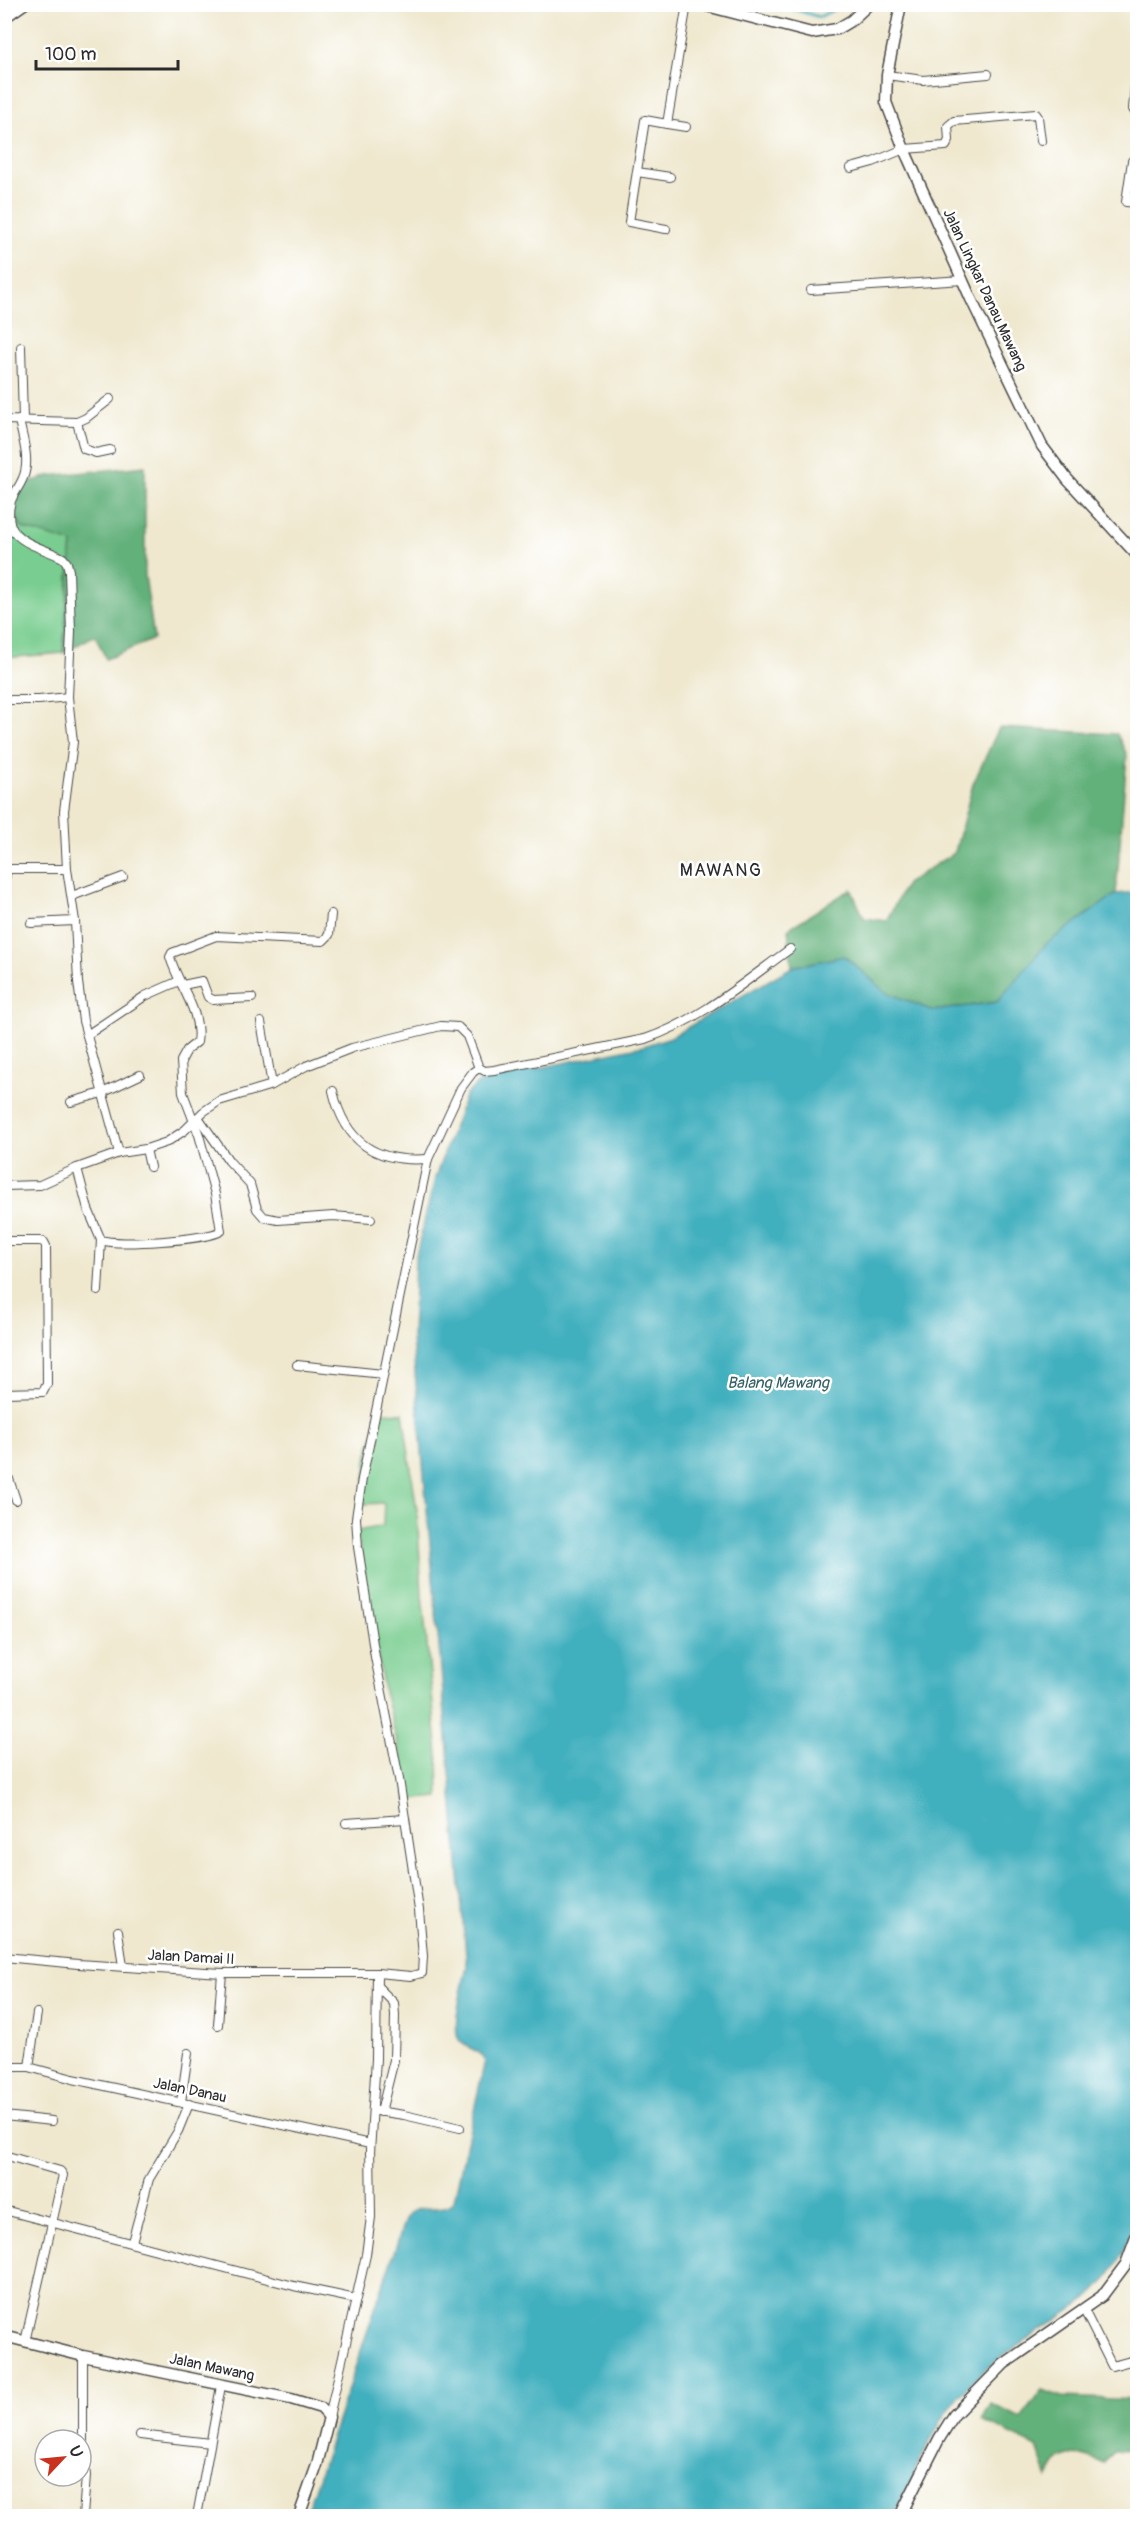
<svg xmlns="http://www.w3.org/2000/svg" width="1142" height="2521" font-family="Pangolin,sans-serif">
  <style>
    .green { fill: #79cd90; stroke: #527c5e; stroke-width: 1.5 }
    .forest { fill: #62b07a; stroke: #466e52; stroke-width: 1.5 }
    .water { fill: #41afbe; stroke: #366d74; stroke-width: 1.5 }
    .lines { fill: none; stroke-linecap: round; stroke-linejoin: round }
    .stream { stroke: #41afbe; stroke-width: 3 }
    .minor-casing { stroke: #484744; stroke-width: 10 }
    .tertiary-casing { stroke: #484744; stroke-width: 13 }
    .minor { stroke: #fff; stroke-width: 8 }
    .tertiary { stroke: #fff; stroke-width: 10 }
    .labels { text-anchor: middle; stroke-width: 5; stroke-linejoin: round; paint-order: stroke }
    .street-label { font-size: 15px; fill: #2b2b2b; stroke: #fff }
    .water-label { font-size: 16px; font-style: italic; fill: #346066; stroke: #fff }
    .quarter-label { font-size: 18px; letter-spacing: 1.5px; fill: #2b2b2b; stroke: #fff }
  </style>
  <rect width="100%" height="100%" fill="#fff"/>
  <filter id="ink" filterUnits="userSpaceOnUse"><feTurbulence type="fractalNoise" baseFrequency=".0167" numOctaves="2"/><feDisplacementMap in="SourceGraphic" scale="12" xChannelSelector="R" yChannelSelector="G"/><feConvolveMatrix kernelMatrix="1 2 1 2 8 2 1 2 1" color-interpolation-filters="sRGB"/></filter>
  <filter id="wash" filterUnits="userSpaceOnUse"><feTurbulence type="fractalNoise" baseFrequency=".008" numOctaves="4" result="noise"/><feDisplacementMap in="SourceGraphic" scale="24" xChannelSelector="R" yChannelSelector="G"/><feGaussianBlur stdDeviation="1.35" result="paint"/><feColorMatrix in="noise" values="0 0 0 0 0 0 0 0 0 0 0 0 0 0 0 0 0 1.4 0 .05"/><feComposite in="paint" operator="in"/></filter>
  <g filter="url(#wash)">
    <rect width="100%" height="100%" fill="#efe8cf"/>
    <g class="green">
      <path d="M4,494L22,528L72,542L63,653L5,658Z"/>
      <path d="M380,1412L403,1413L417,1511L422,1594L438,1755L439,1797L407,1800L401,1756L384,1692L357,1531L383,1526L384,1503L362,1504L368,1454Z"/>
    </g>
    <g class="forest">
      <path d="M145,466V575L154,639L106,659L95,635L63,653L72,543L22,528L5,491L48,476Z"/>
      <path d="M999,728L1117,734L1127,755L1116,894L1046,944L997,1002L933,1011L886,992L844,956L792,967L788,929L851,889L864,918L886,921L906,884L955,852L973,784Z"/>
      <path d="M1042,2390L1063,2397L1137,2400V2450L1114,2451L1105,2463L1075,2454L1059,2459L1048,2478L1037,2447L982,2420L991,2404L1021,2418Z"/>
    </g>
    <path class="water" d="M1137,892L1138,2214C1127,2245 1118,2269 1095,2292C1055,2325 1005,2348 969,2385C934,2421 916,2472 894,2516H305L406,2217C418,2200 443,2216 454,2200L485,2061C481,2049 468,2050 460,2041C450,2030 464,1982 467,1966L412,1338L415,1259L435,1178L465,1096L477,1084L492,1078L643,1046L671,1037L792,967L844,956L886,992L933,1011L997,1002L1046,944L1116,894Z"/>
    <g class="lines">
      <path class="stream" d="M778,4L819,17L845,4"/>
    </g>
  </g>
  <g filter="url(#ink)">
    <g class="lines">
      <defs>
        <g id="minor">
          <path d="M1138,58V73"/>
          <path d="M1136,73L1133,109L1138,117"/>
          <path d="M887,75L923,80L988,74"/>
          <path d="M667,124L686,127"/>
          <path d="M1138,155L1132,161L1126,202L1138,203"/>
          <path d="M851,168L873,162L904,149L946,146L949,140L948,126L954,121L1036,114L1038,117L1041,141"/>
          <path d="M637,172L670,177"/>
          <path d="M666,229L629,222L645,120L667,124L687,4"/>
          <path d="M811,290L963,280"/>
          <path d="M21,347L23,420"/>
          <path d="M4,420L77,422L86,418L110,399"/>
          <path d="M19,420C22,436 29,456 25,472C23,482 15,491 11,501C0,542 36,544 63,558L67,563L69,571L71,632L68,697L73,742L64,811L67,869L75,921L78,982L83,1021L119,1153"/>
          <path d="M77,422L84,449L96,453L110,450"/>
          <path d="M4,700H39L68,697"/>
          <path d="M4,869H67"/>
          <path d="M4,885L7,869"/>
          <path d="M72,896L123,877"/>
          <path d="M31,923L75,921"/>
          <path d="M183,985L202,981L208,997L213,1000L252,998"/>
          <path d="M261,1022L272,1085"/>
          <path d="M87,1035L145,996L179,981"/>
          <path d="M333,1091C345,1143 376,1163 428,1159"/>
          <path d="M71,1102L102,1093L140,1075"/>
          <path d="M198,1117L229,1161L250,1184L257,1209L264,1217L278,1220L333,1216L371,1219"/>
          <path d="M146,1149L150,1167"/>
          <path d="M77,1168L88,1209L101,1240C117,1246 207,1240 221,1231L215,1194L199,1135L183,1093L181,1061L187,1050L197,1042C202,1011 178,985 170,957L172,953L216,936L323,941L329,935L331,914"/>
          <path d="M4,1186L40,1185L77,1168L119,1153L146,1149L167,1142L185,1130L203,1112L219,1101L272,1085L306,1066L352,1048L441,1026L458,1027L467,1036L479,1068"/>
          <path d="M4,1241H40L44,1242L46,1246L47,1384L43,1392L4,1393"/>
          <path d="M98,1291L101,1240"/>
          <path d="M297,1365L383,1374"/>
          <path d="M4,1370L5,1393"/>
          <path d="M4,1464L16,1500"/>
          <path d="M346,1823L405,1819"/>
          <path d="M4,1849L5,1848"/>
          <path d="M118,1931L123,1967"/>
          <path d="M4,1957L78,1964L222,1973H377"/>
          <path d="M377,1986L394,2003L395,2015L394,2060L381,2112"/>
          <path d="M218,2025L222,1973"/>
          <path d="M4,2067H29L73,2079L370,2144L371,2217L366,2255L356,2299L294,2286L4,2210"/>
          <path d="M29,2067L37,2013"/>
          <path d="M181,2102L188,2053"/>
          <path d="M377,2111L404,2115L460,2128"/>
          <path d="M4,2116L52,2121"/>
          <path d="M370,2152L376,2059L377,1973L411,1976L422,1973L423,1956L419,1910L399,1779L375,1657L358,1547L356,1518L362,1479L428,1159L461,1088L473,1072L479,1068L485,1071L494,1070L645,1039C699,1021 744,982 790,949"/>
          <path d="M4,2155L60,2171L63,2175L25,2342"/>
          <path d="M132,2242L149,2179L178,2131L189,2104"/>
          <path d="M1084,2310L1112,2366L1138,2359"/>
          <path d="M83,2356V2445L86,2476L83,2516"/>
          <path d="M329,2417L356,2299"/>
          <path d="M140,2435L210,2443"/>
          <path d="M197,2516L221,2386"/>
        </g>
        <g id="tertiary">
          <path d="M699,4L812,33L837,29L852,20L869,4"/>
          <path d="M901,4L887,75L886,102L904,149L971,299L1042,446L1067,479L1138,556"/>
          <path d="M4,18L24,4"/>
          <path d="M4,2336L83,2356L291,2399L321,2408L329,2417L317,2465L299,2516"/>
          <path d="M900,2516L939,2439L954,2415L1004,2364L1102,2296L1126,2264L1138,2232"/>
        </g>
      </defs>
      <use href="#minor" class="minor-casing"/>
      <use href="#tertiary" class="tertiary-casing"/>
      <use href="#minor" class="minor"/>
      <use href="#tertiary" class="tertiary"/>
    </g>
  </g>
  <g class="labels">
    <g class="street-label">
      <text transform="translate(985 290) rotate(65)" y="5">Jalan Lingkar Danau Mawang</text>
      <text transform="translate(191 1957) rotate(3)" y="5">Jalan Damai II</text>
      <text transform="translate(190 2090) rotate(12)" y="5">Jalan Danau</text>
      <text transform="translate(212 2367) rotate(12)" y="5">Jalan Mawang</text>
    </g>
    <g class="water-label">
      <text x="778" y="1388">Balang Mawang</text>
    </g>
    <g class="quarter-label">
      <text x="721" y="876">MAWANG</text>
    </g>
  </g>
  <rect width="1142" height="2521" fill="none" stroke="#fff" stroke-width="24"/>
  <g transform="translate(63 2458) rotate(64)"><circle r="28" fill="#ffffff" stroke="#aaaaaa" stroke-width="1.5"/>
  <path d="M0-4.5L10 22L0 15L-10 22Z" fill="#c8321e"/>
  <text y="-9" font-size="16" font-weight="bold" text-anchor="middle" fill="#2b2b2b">U</text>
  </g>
  <path d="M36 60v9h142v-9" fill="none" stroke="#2b2b2b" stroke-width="3"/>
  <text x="45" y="60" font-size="18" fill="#2b2b2b" stroke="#ffffff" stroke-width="4.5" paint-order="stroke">100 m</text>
</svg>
